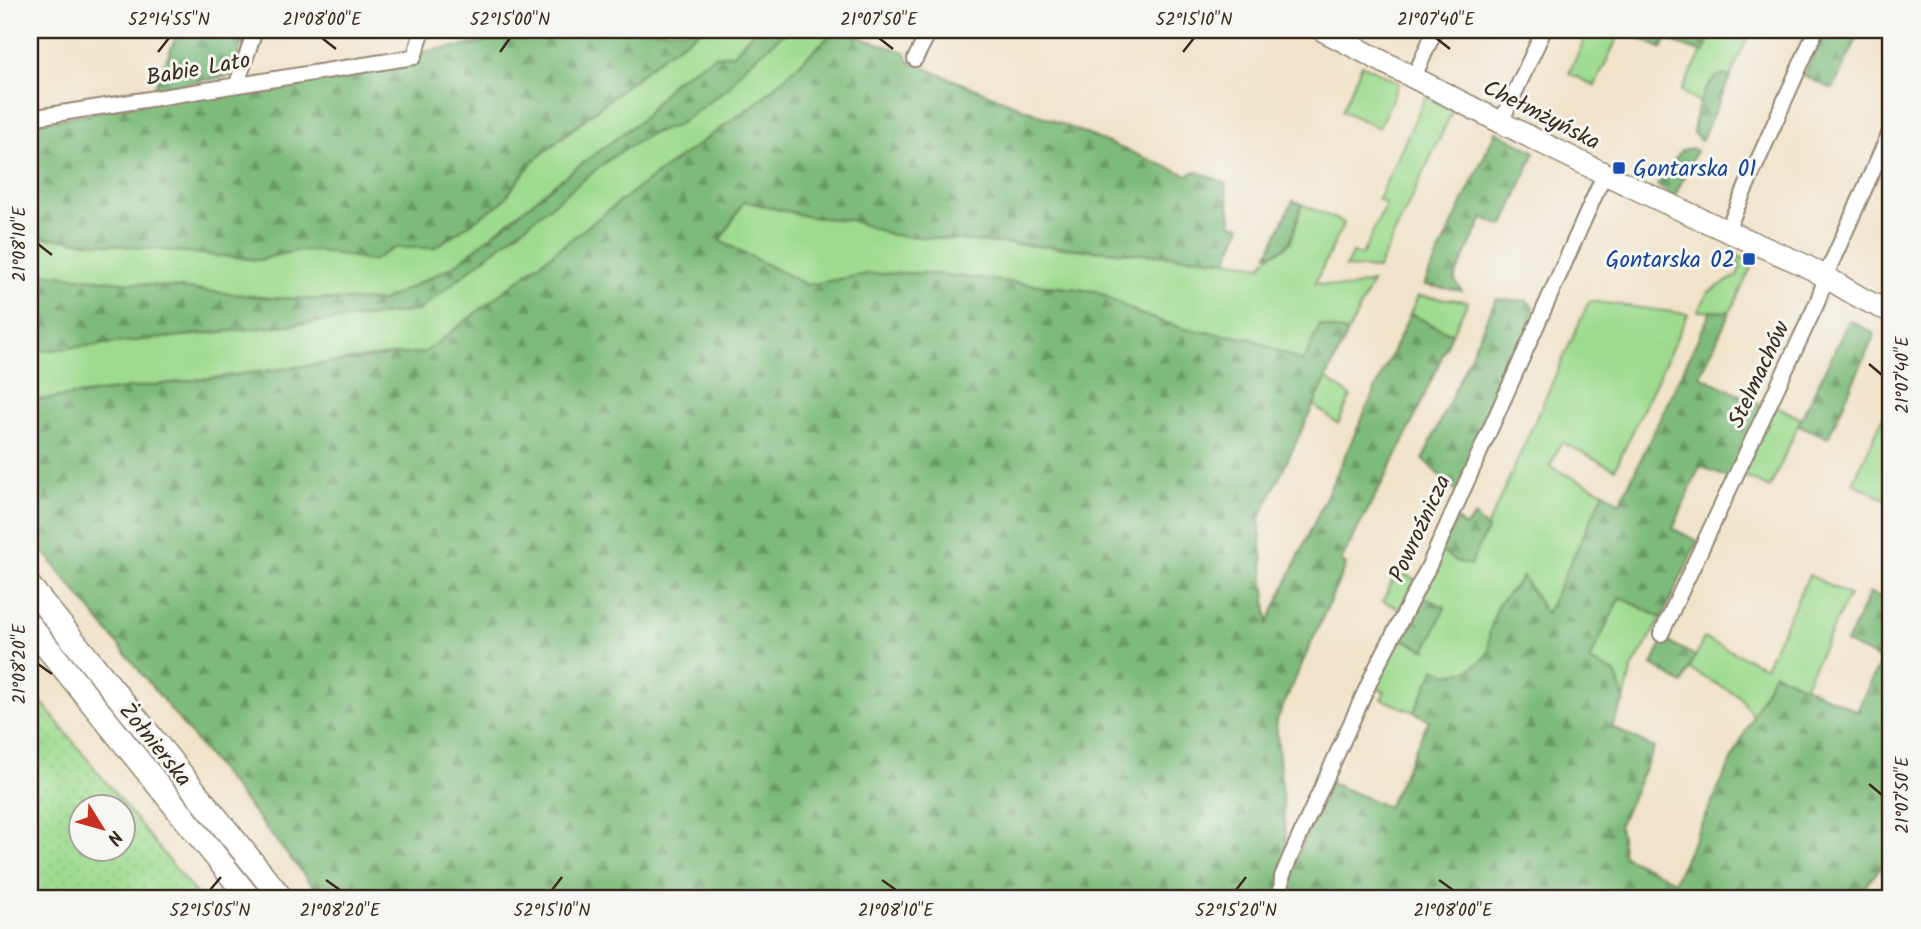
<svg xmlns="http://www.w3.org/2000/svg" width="1921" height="929" font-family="Kalam,sans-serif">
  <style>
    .grass { fill: #9edb8f; stroke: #6c8256; stroke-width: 2 }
    .forest { fill: url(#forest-firs); stroke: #5c724c; stroke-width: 2 }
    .park { fill: url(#park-dots); stroke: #6c8256; stroke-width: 2; fill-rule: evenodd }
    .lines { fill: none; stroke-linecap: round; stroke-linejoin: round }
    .street-casing { stroke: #968674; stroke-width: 18 }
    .secondary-casing { stroke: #968674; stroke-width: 24 }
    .primary-casing { stroke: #968674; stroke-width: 26 }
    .street { stroke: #fff; stroke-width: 14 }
    .secondary { stroke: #fff; stroke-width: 21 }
    .primary { stroke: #fff; stroke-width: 23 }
    .rail { stroke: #3b2a1e; stroke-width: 3.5; stroke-dasharray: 10 5; stroke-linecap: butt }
    .ticks { fill: none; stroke: #3b2a1e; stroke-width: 2.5 }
    .transit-dot { fill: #1a4fb4; stroke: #f6f6f2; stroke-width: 2.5 }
    .labels { text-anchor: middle; stroke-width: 6; stroke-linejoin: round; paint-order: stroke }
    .street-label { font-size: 23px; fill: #3b2a1e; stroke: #f6f6f2 }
    .transit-label { font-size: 23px; fill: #164399; stroke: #f6f6f2; text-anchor: start }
    .neatline { fill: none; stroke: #3b2a1e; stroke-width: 2.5 }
    .ticks-label { font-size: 18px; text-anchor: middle; fill: #3b2a1e }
  </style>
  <defs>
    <pattern id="forest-firs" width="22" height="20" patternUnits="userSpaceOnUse" patternTransform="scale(1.75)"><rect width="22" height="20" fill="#7ebb7a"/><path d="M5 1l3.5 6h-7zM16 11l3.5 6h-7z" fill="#689863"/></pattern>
    <pattern id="park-dots" width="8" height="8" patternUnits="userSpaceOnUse" patternTransform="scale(1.75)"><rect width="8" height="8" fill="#9edb8f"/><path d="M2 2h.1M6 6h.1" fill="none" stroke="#89bc7b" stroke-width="1.8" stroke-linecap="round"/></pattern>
  </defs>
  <rect width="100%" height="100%" fill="#f6f6f2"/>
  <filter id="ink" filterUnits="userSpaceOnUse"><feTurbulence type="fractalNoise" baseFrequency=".0143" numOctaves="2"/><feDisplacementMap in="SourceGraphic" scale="14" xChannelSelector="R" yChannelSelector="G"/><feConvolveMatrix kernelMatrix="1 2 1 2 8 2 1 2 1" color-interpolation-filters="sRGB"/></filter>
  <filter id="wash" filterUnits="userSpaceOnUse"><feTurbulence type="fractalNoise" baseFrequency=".00686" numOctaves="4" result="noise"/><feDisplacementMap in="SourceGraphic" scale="28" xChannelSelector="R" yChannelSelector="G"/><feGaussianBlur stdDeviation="1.57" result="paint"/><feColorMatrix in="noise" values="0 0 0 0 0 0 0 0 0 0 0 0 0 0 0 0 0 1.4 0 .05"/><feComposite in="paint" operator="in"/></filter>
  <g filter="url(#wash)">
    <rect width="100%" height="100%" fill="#f0e3c9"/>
    <g class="grass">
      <path d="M701,30H754L734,54L715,56L674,81L642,119L555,184L454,266L382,301L271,298L30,272V236L261,260C307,243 326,252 372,261L394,248H434L502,202L533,161L664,55Z"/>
      <path d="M788,30H836L759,101L636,189L424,353L391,355L30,401V352L386,315L612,157L650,134L676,126L728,88L743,68Z"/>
      <path d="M1589,30H1621L1595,86L1569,73Z"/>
      <path d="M1714,30H1751L1730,77L1723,75L1709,84L1700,104L1681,91Z"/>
      <path d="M1362,64L1399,83L1379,128L1342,111Z"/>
      <path d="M1426,96L1453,110L1378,269L1346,267L1352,253L1362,255L1386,204L1378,199Z"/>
      <path d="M744,201L810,217L850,220L892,235L1234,261L1261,266C1271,249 1281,255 1291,241L1302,204L1344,223L1315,283L1346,288L1372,282L1348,333L1320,325L1303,363L1252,339L1185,329L1142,315L1095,291L925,273L867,274L806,285L720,241Z"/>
      <path d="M1733,253L1753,264L1730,312L1698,311L1708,292L1737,276L1740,267Z"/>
      <path d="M1418,296L1468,301L1452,334L1410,314Z"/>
      <path d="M1589,301L1688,314L1615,469L1561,442L1550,467L1604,492L1546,615L1523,577L1489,634V651L1482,661L1466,671L1450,675L1435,669L1414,712L1381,699L1385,692L1376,688L1400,638L1425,649L1419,595L1440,551L1456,561L1470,565Z"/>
      <path d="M1326,378L1351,396L1338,424L1314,405Z"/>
      <path d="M1891,400V502L1853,483Z"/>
      <path d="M1773,404L1801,419L1770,488L1741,475Z"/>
      <path d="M1397,571L1416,580L1400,609L1383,601Z"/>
      <path d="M1809,575L1849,595L1804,687L1774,672L1753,716L1739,696L1689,669L1704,638L1765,667Z"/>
      <path d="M1620,597L1662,618L1632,668L1624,700L1615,673L1589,661Z"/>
    </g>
    <g class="forest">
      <path d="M179,30H222L244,37L231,76L154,88Z"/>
      <path d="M563,30H701L664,55L533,161L502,202L434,248H394L372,261C326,252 307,243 261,260L30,236V124L422,52Z"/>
      <path d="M754,30H788L743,68L728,88L676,126L650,134L612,157L418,311L30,352V272L271,298L382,301L454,266L555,184L642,119L674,81L715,56L734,54Z"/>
      <path d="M836,30L906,52L908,60L917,65L1187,175L1196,171L1225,183L1232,224L1241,226L1227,260L892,235L850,220L810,217L744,201L720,241L807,285L867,274L925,273L1095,291L1142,315L1185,329L1252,339L1303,362L1320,325L1348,333L1259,520L1268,623L1410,314L1452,334L1404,441L1341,561L1346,565L1276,722L1287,855L1276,899H323L30,535V401L391,355L424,353L636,189L759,101Z"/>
      <path d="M1621,30H1714L1703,53L1666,40L1662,49Z"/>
      <path d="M1824,30H1861L1833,89L1803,76Z"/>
      <path d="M1723,75L1730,77L1701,141L1693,133C1695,115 1703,79 1723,75Z"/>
      <path d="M1496,131L1535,152L1506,221L1503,226L1483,218L1454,279L1462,291L1424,285Z"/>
      <path d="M1691,148L1696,151L1674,198L1657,185L1681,151Z"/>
      <path d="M1293,200L1302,204C1293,225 1297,251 1268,254Z"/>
      <path d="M1496,299L1528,301L1534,308L1525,337L1456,492L1423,459Z"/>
      <path d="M1711,311L1730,312L1700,376L1763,406L1728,478L1700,466L1673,529L1698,541L1662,618L1620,597L1589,661L1615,673L1624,700L1612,727L1654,748L1619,826L1624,856L1674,881L1774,672L1857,711L1881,660L1846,643L1870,592L1891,602V856L1854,899H1291L1289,873L1331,783L1388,807L1429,720L1414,712L1435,668L1450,675L1466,671L1482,661L1489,651V634L1498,604L1523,577L1546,614L1604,492L1620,503Z"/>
      <path d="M1849,320L1875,334L1828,438L1798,425Z"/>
      <path d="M1475,516L1487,530L1470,565L1456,561L1440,551L1456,519L1465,527Z"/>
      <path d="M1419,595L1445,607L1426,650L1400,638Z"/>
      <path d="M1664,639L1695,656L1683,684L1652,665Z"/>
    </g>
    <path class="park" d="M30,688L200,899H30ZM80,806H122V848H80Z"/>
  </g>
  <g filter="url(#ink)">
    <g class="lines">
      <defs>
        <g id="street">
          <path d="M915,59L930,30"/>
          <path d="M1414,77L1435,30"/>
          <path d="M237,84L255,30"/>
          <path d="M30,118L414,57L423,30"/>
          <path d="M1501,122L1544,30"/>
          <path d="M1726,232L1816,30"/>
          <path d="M1661,634L1817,303L1829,268L1891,130"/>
          <path d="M1281,899L1282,877L1289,860L1375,670L1428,568L1604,175"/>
        </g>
        <path id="secondary" d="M1322,30C1477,111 1632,191 1793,260C1827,274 1856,300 1891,311"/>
        <g id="primary">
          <path d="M30,587L282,899"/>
          <path d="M30,626L250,899"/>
        </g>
      </defs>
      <use href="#street" class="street-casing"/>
      <use href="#secondary" class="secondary-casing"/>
      <use href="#primary" class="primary-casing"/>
      <use href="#street" class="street"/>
      <use href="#secondary" class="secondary"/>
      <use href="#primary" class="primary"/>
      <path class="rail" d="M1881,899L1891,888"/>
    </g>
  </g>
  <path class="ticks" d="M322,38L336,49M879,38L893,49M1436,38L1450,49M158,52L169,38M500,52L510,38M1183,52L1194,38M38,244L52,255M1869,364L1882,375M38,664L52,674M1869,784L1882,795M326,880L340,890M882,880L896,890M1439,880L1453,890M210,890L221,877M552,890L562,877M1236,890L1246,877"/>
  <g class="transit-dot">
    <rect x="1612" y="161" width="14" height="14" rx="3.5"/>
    <rect x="1742" y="252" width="14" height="14" rx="3.5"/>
  </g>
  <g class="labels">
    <g class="street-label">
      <text transform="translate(198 68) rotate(-10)" y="8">Babie Lato</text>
      <text transform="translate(1542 114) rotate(27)" y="8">Chełmżyńska</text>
      <text transform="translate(1758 374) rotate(-65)" y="8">Stelmachów</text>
      <text transform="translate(1419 528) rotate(-65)" y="8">Powroźnicza</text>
      <text transform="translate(156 744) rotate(51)" y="8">Żołnierska</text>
    </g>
    <g class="transit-label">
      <text x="1633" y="176">Gontarska 01</text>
      <text x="1735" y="267" text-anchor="end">Gontarska 02</text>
    </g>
  </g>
  <rect width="1921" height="929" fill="none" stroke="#f6f6f2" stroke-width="77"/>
  <g transform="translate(102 828) rotate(127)"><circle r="33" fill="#f6f6f2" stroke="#aba49d" stroke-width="2"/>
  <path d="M0-5L12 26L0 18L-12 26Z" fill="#c8321e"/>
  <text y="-10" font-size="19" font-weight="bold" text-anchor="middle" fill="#3b2a1e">N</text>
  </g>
  <rect x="38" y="38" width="1844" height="852" class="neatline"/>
  <g class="ticks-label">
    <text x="169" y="25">52°14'55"N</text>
    <text x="322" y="25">21°08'00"E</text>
    <text x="510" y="25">52°15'00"N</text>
    <text x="879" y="25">21°07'50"E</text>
    <text x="1194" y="25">52°15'10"N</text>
    <text x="1436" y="25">21°07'40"E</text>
    <text transform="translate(19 244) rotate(-90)" y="6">21°08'10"E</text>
    <text transform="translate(1902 375) rotate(-90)" y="6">21°07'40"E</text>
    <text transform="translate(19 664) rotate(-90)" y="6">21°08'20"E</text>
    <text transform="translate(1902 795) rotate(-90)" y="6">21°07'50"E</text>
    <text x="210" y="916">52°15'05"N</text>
    <text x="340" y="916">21°08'20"E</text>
    <text x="552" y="916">52°15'10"N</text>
    <text x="896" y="916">21°08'10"E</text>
    <text x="1236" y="916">52°15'20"N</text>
    <text x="1453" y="916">21°08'00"E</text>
  </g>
</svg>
